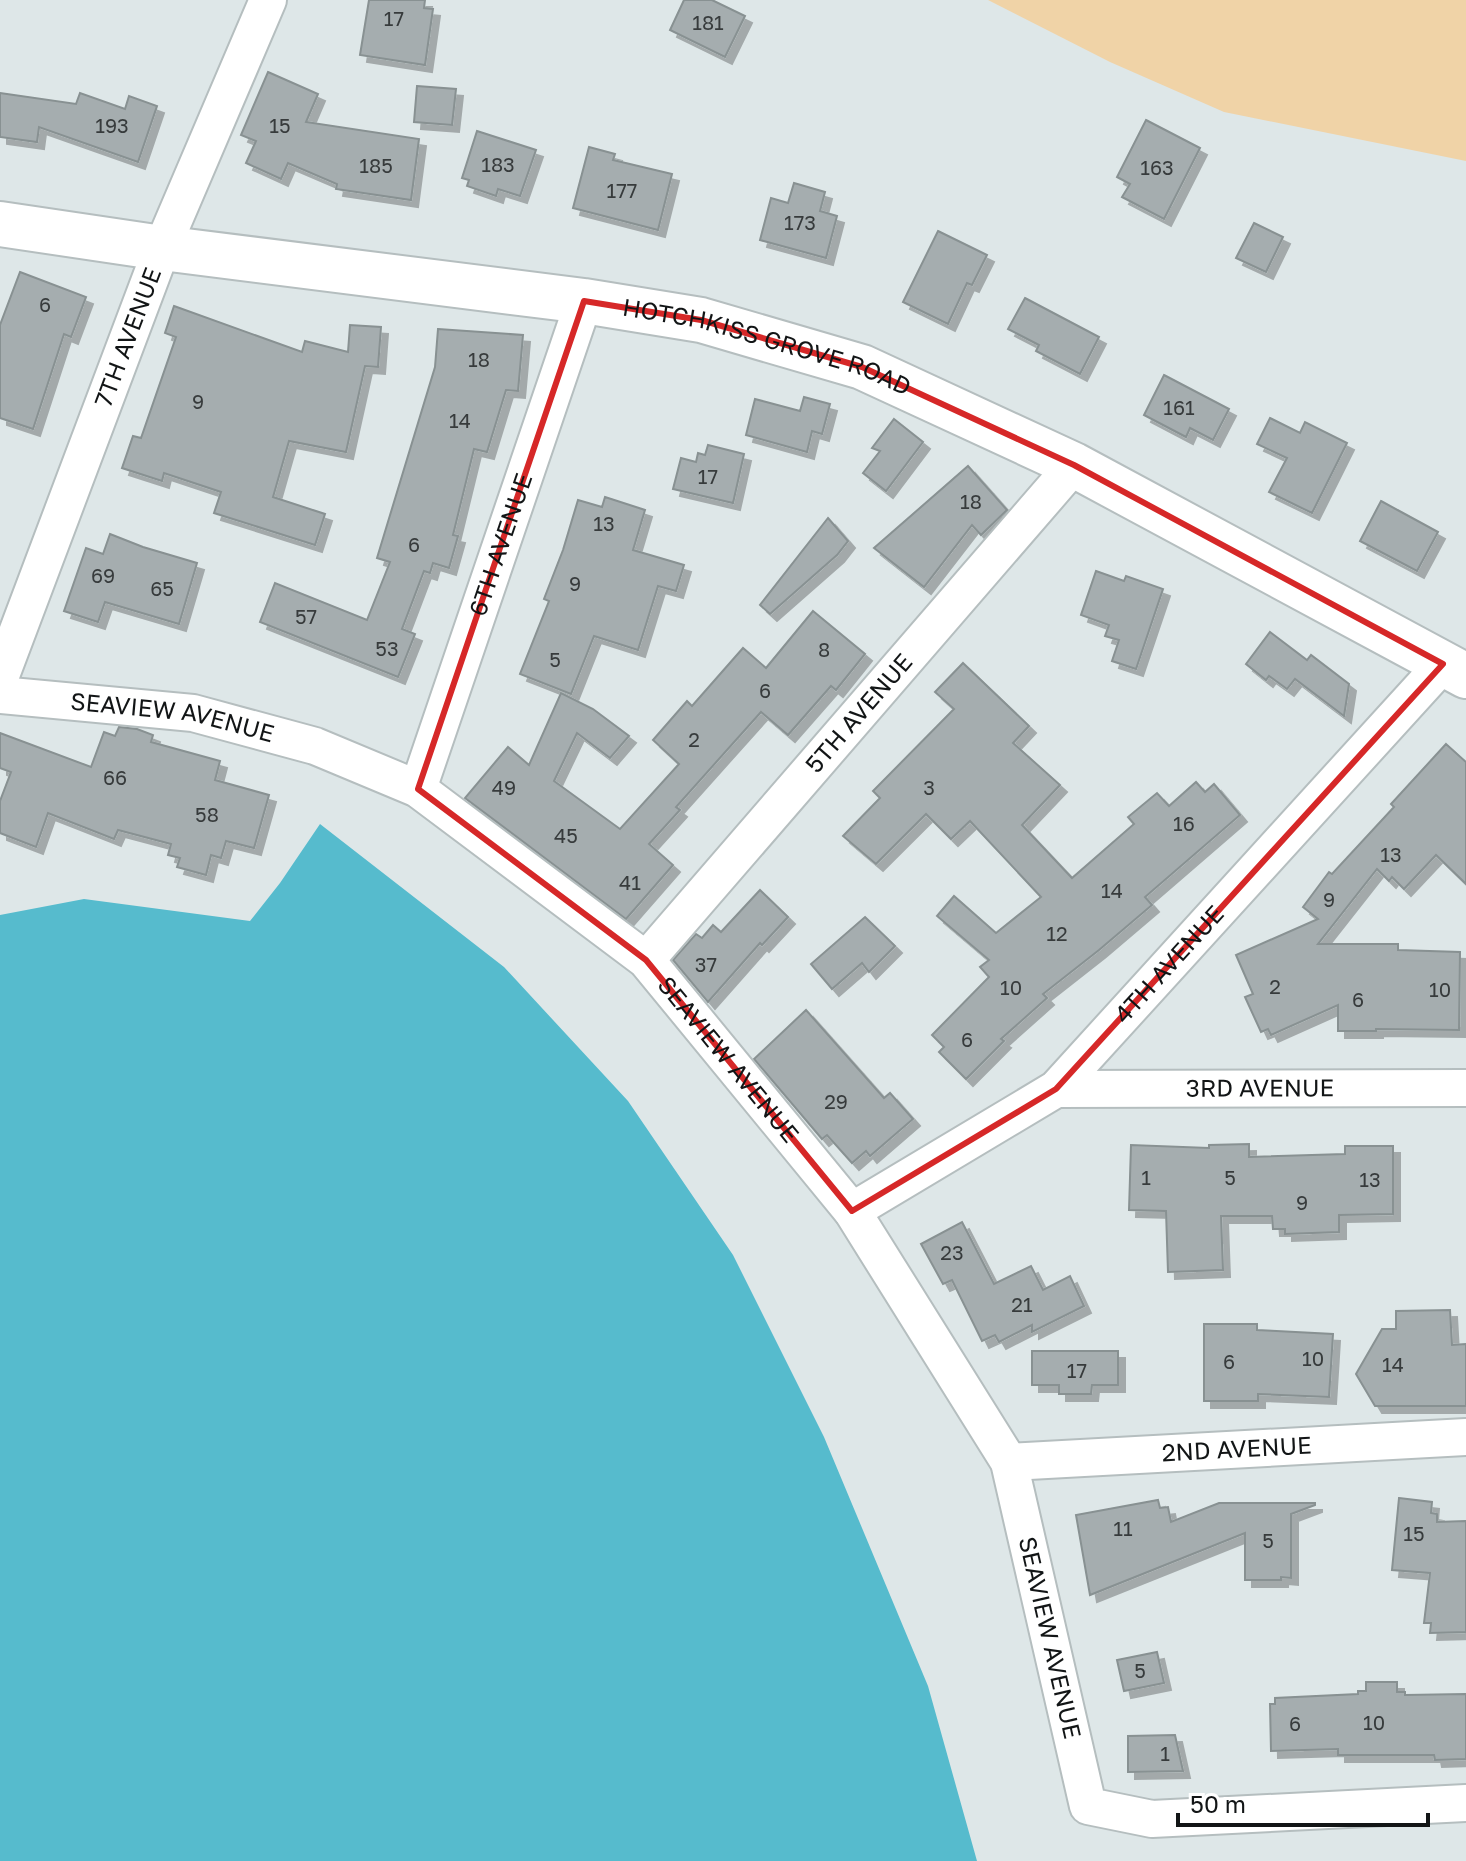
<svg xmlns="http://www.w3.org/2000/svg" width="1466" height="1861" font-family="'Golos Text',sans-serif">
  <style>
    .green { fill: #f0d3a7 }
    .water { fill: #56bbcd }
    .building { fill: #a5adaf; stroke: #889192; stroke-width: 2; filter: url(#shadow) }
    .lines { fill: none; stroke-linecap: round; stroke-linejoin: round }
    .street-casing { stroke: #b5bebf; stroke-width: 40 }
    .secondary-casing { stroke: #b5bebf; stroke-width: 48 }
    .street { stroke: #fff; stroke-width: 36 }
    .secondary { stroke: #fff; stroke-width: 44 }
    .marked { fill: none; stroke: #d62828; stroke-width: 6; stroke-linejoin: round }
    .labels { text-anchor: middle; stroke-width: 6; stroke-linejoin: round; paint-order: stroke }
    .number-label { font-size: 20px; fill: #373b3c }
    .street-label { font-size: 24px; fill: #121516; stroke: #fff }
  </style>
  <defs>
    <filter id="shadow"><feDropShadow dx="7" dy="7" stdDeviation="0" flood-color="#0004"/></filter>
  </defs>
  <rect width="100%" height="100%" fill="#dee7e8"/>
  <path class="green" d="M988,0H1466V161L1224,112L1110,62Z"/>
  <path class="water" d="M320,824L504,967L628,1101L733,1255L824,1437L928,1686L977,1861H0V915L84,899L250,921L280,883Z"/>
  <g class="building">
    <path d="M369,0H425L424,8L433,9L425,65L360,55Z"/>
    <path d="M684,0H712L745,16L725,57L670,30Z"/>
    <path d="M268,72L318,94L306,122L419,139L411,200L336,189L337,184L288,163L281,179L246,163L256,141L241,135Z"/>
    <path d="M417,86L456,89L452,125L414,122Z"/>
    <path d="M0,93L76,104L80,93L125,109L129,96L157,106L138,162L39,127L37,142L0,137Z"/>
    <path d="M1146,120L1200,148L1164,219L1122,197L1130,184L1117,177Z"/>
    <path d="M477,131L536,150L520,196L498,189L496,196L467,186L469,180L462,178Z"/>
    <path d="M589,147L615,154L613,160L672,174L658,230L573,208Z"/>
    <path d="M794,183L825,192L820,211L837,216L826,258L760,240L771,198L788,203Z"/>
    <path d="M1254,223L1283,237L1266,272L1236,258Z"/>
    <path d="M938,231L987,255L972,285L967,283L948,324L903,302Z"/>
    <path d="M20,272L86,297L71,337L64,334L33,429L0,418V325Z"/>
    <path d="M1025,298L1099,337L1080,374L1036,351L1039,345L1008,329Z"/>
    <path d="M174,306L302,352L305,341L348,352L350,325L381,327L378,367L365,366L346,452L289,441L273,497L325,514L315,545L214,513L221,492L164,473L162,481L122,468L133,436L141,438L176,337L165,333Z"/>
    <path d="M438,329L523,335L518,391L506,390L487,452L474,449L453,535L458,536L449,568L433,563L430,573L424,571L402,629L415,634L398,677L260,622L275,583L367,620L390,562L377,558L435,367Z"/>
    <path d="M1164,375L1229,409L1213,440L1190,428L1186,437L1144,415Z"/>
    <path d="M804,397L830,404L822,434L812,431L807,452L746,435L755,399L800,411Z"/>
    <path d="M1270,418L1300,433L1305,422L1347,443L1312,513L1269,492L1287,458L1257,444Z"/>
    <path d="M894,419L923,442L886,491L863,473L880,451L872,448Z"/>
    <path d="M708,445L744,454L733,503L673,489L681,458L696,462L698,453L705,455Z"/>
    <path d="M968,466L1007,510L981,535L972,525L924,587L874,548Z"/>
    <path d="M605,497L645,510L633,550L684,565L676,591L658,586L638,650L594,636L571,694L520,674L549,601L544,599L563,550L578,500L602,507Z"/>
    <path d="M1381,501L1438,532L1417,571L1360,541Z"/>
    <path d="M828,518L848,541L837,555L770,614L760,605Z"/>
    <path d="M110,534L143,547L197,563L179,624L105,602L98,622L64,611L86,548L103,554Z"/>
    <path d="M1096,571L1124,581L1126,576L1163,589L1136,669L1112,661L1119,640L1105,636L1109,625L1081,615Z"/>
    <path d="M813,611L865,654L836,690L831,686L788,735L761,712L676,807L680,810L649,844L673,865L626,919L465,798L508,747L529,765L561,693L593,709L629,736L610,758L577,733L554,781L620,829L679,764L653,740L687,701L692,706L743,648L766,668Z"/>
    <path d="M1270,632L1307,660L1311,655L1349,684L1344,716L1295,679L1287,689L1269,676L1266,680L1246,664Z"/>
    <path d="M963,663L1029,726L1013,743L1060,785L1022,825L1072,878L1134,824L1128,817L1157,793L1169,806L1196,782L1205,792L1214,784L1240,815L1145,897L1152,905L1099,950L1043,994L1047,998L1001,1039L1004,1041L966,1079L939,1052L944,1047L932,1035L989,977L980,967L989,960L937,916L954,896L996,933L1041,897L970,821L951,839L926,814L876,864L843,836L880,798L873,791L954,709L935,692Z"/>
    <path d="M119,727L137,729L153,735L151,742L220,761L215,780L269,795L254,848L226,841L221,858L211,855L206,875L177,867L180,858L168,855L171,844L118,830L114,839L48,813L36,847L0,833V801L11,772L0,768V733L91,767L104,732L115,736Z"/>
    <path d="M1446,744L1466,762V884L1436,855L1404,889L1392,877L1389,881L1377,869L1318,944H1398V950L1460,952L1459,1030L1376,1029V1031H1338V1005L1271,1035L1268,1029L1261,1032L1245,997L1253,994L1236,955L1318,919L1303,907L1329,872L1332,874L1394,807L1391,804Z"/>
    <path d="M760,890L788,917L762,945L760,943L708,1002L673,960L696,934L702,938L713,925L721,932Z"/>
    <path d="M865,917L895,946L869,972L862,963L832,989L811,964Z"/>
    <path d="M806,1010L884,1098L890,1093L913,1119L870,1156L866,1151L852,1163L827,1135L822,1139L754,1059Z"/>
    <path d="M1249,1144V1157L1345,1154V1146H1393V1214L1339,1215V1232L1285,1234V1229H1273L1272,1216H1221L1223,1270L1168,1272L1166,1211L1129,1210L1131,1145L1209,1148V1145Z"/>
    <path d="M962,1222L994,1284L1031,1266L1043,1290L1070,1276L1084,1306L1032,1332V1325L999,1342L995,1335L982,1341L952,1280L943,1284L921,1244Z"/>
    <path d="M1450,1310L1452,1345L1466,1344V1406H1375L1356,1374L1382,1329H1396V1311Z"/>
    <path d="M1204,1324H1257V1330L1333,1334L1329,1397L1258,1394V1401H1204Z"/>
    <path d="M1032,1351H1118V1385H1092L1091,1394H1059V1385H1032Z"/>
    <path d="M1399,1498L1432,1502L1431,1513L1437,1514V1522L1466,1521V1632L1430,1633L1431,1623H1424L1430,1573L1392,1570Z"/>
    <path d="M1158,1500L1160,1508L1168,1507L1171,1522L1219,1503H1315V1505L1291,1514V1578L1281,1577V1580H1245V1533L1090,1595L1076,1515Z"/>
    <path d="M1157,1652L1164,1683L1124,1691L1117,1660Z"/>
    <path d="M1366,1682H1397V1692H1405V1695L1466,1694V1759L1435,1760L1434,1755H1338V1749L1271,1751L1270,1704H1275V1698L1358,1694V1691H1366Z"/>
    <path d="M1175,1735L1183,1771L1128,1772V1736Z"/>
  </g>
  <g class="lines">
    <defs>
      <g id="street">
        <path id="s1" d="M0,678L162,248L268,0"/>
        <path id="s2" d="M0,695L193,713L315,746L418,789L646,960L852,1211L1009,1462L1088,1806L1152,1819L1466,1803"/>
        <path id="s3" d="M418,789L584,301"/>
        <path id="s4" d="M646,960L1074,465"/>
        <path id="s5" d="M1056,1089L1466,1088"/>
        <path id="s6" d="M852,1211L1056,1089L1443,664"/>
        <path id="s7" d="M1009,1462L1466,1437"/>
      </g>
      <g id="secondary">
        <path id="s8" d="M0,224L162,248L584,301L701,320L862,367L1074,465L1466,676"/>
      </g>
    </defs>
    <use href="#street" class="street-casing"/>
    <use href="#secondary" class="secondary-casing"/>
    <use href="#street" class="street"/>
    <use href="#secondary" class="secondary"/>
  </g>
  <path class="marked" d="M584,301L701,320L862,367L1074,465L1443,664L1056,1089L852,1211L646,960L418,789Z"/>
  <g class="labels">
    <g class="number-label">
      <text x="394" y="26">17</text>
      <text x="708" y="30">181</text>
      <text x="112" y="133">193</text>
      <text x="280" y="133">15</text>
      <text x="498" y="172">183</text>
      <text x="376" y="173">185</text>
      <text x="1157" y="175">163</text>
      <text x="622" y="198">177</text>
      <text x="800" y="230">173</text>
      <text x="45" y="312">6</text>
      <text x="479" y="367">18</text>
      <text x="198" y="409">9</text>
      <text x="1179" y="415">161</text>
      <text x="460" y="428">14</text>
      <text x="708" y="484">17</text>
      <text x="971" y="509">18</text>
      <text x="604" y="531">13</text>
      <text x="414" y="552">6</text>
      <text x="103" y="583">69</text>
      <text x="575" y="591">9</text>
      <text x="162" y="596">65</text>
      <text x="306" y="624">57</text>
      <text x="387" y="656">53</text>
      <text x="824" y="657">8</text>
      <text x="555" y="667">5</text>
      <text x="765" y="698">6</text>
      <text x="694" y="747">2</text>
      <text x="115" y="785">66</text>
      <text x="504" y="795">49</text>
      <text x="929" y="795">3</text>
      <text x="207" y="822">58</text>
      <text x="1184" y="831">16</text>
      <text x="566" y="843">45</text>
      <text x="1391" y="862">13</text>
      <text x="630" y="890">41</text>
      <text x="1112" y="898">14</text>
      <text x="1329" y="907">9</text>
      <text x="1057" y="941">12</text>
      <text x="706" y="972">37</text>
      <text x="1275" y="994">2</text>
      <text x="1011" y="995">10</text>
      <text x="1440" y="997">10</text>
      <text x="1358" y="1007">6</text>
      <text x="967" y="1047">6</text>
      <text x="836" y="1109">29</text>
      <text x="1146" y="1185">1</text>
      <text x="1230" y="1185">5</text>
      <text x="1370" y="1187">13</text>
      <text x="1302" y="1210">9</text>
      <text x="952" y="1260">23</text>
      <text x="1022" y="1312">21</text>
      <text x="1313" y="1366">10</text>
      <text x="1229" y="1369">6</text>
      <text x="1393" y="1372">14</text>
      <text x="1077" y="1378">17</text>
      <text x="1123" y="1536">11</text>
      <text x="1414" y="1541">15</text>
      <text x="1268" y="1548">5</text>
      <text x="1140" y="1678">5</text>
      <text x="1374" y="1730">10</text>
      <text x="1295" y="1731">6</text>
      <text x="1165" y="1761">1</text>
    </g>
    <g class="street-label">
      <text dy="8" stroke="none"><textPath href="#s1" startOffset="364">7TH AVENUE</textPath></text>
      <text dy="8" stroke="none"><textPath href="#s8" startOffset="778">HOTCHKISS GROVE ROAD</textPath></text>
      <text dy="8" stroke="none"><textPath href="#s3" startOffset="258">6TH AVENUE</textPath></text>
      <text dy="8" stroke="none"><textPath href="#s4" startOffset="326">5TH AVENUE</textPath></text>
      <text dy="8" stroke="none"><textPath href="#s2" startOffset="174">SEAVIEW AVENUE</textPath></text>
      <text dy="8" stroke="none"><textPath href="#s6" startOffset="406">4TH AVENUE</textPath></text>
      <text dy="8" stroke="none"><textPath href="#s2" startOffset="846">SEAVIEW AVENUE</textPath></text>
      <text dy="8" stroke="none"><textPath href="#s5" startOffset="204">3RD AVENUE</textPath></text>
      <text dy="8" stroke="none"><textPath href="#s7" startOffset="228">2ND AVENUE</textPath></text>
      <text dy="8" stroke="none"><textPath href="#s2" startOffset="1518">SEAVIEW AVENUE</textPath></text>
    </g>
  </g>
  <path d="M1178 1813v12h250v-12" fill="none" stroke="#121516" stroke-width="4"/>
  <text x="1190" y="1813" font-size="24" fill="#121516" stroke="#ffffff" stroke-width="6" paint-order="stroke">50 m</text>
</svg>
